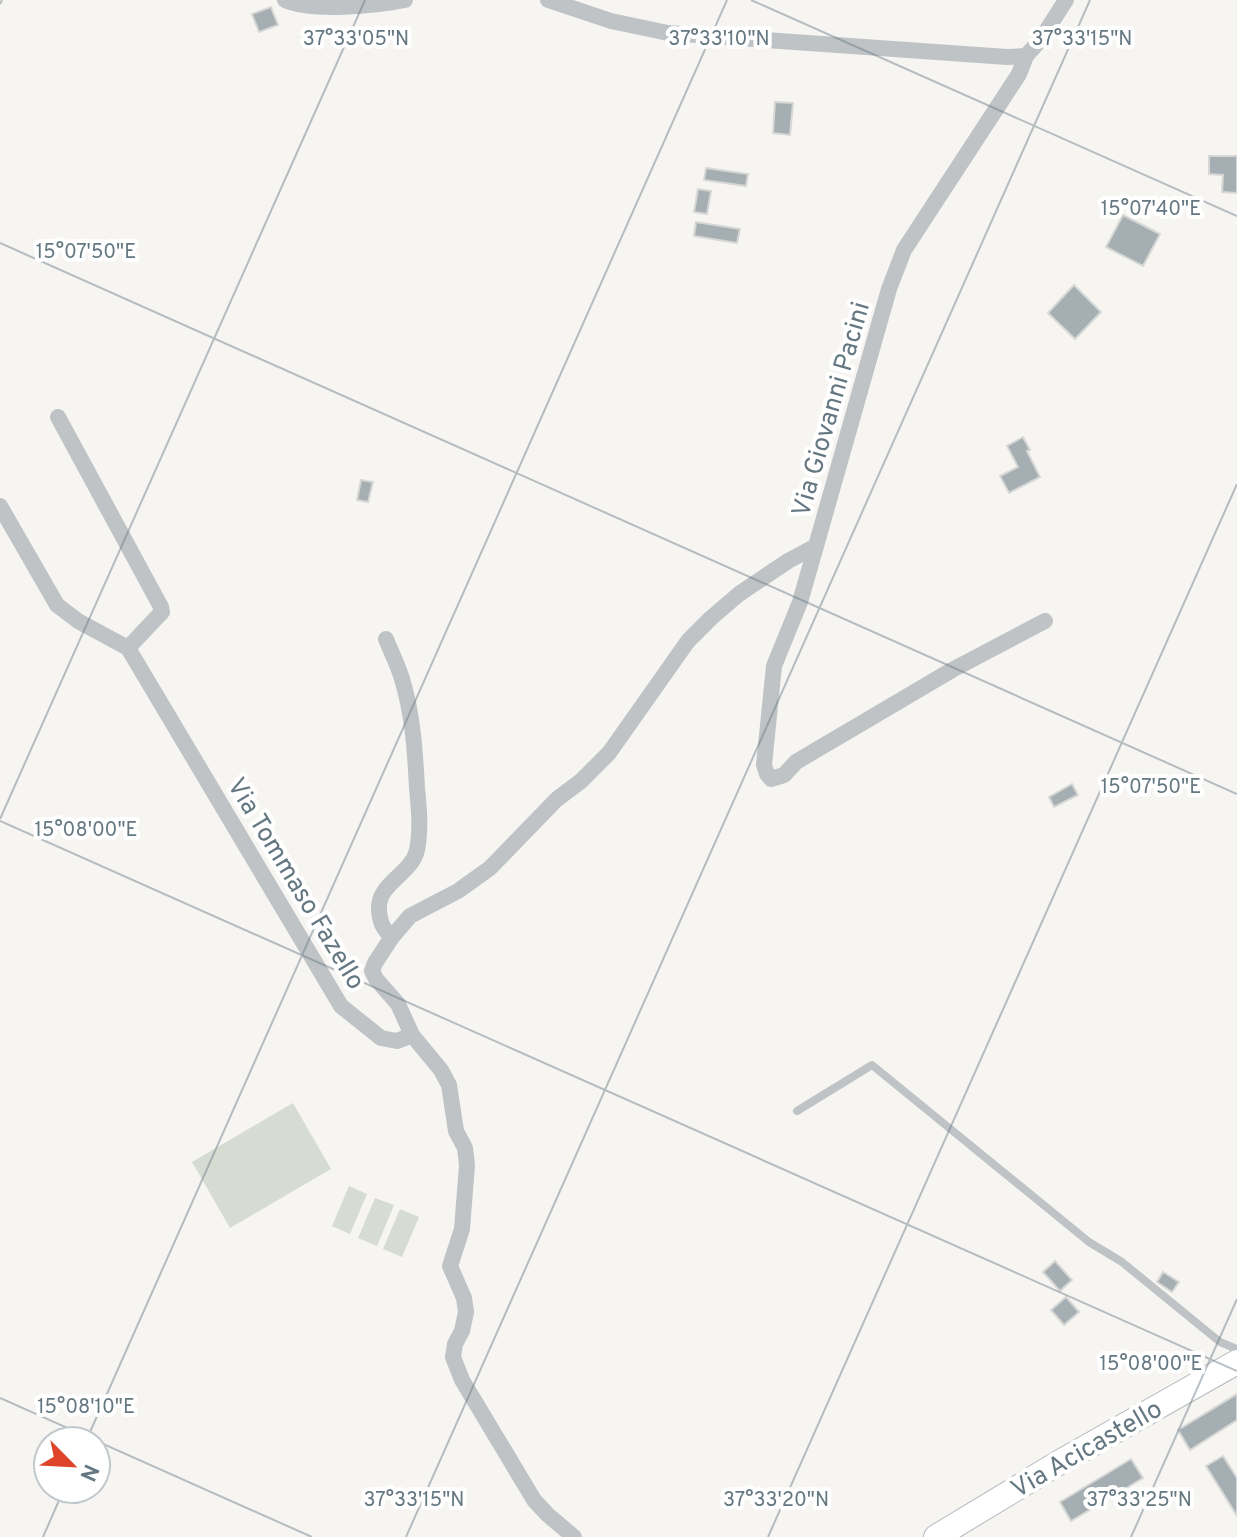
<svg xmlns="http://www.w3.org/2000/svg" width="1237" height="1537" font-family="Overpass,sans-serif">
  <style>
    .green { fill: #d7dcd3 }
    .building { fill: #a5afb3; stroke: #d7d7d5; stroke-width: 2 }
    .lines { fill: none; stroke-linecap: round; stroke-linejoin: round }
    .secondary-casing { stroke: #b1b7bb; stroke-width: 26 }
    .lane { stroke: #bfc3c6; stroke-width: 8 }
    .street { stroke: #bfc3c6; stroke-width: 16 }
    .secondary { stroke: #fff; stroke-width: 24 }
    .ticks { fill: none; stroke: #657882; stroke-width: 2; stroke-opacity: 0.45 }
    .labels { text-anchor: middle; stroke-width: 8; stroke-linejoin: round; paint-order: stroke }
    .street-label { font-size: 26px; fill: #657882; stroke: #fff }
    .ticks-label { font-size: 20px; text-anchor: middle; fill: #657882; stroke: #fff; stroke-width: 8; stroke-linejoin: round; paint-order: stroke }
  </style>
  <rect width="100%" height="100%" fill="#f6f5f2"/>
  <g class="green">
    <path d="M293,1103L331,1169L230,1228L192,1162Z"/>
    <path d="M349,1186L367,1194L350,1234L332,1226Z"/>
    <path d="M375,1198L394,1205L377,1246L358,1238Z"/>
    <path d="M400,1209L419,1217L402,1257L383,1249Z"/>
  </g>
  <g class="building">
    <path d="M271,7L278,25L259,32L252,14Z"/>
    <path d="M775,102L793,103L790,135L773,133Z"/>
    <path d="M1209,156H1237V193L1222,192L1223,175L1209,174Z"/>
    <path d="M706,168L748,174L746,186L704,180Z"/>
    <path d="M698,189L711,191L707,214L694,212Z"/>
    <path d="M1123,215L1160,234L1143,266L1106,247Z"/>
    <path d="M696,222L740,229L737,243L694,236Z"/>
    <path d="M1074,285L1101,312L1075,339L1048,313Z"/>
    <path d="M1023,437L1030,450L1027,451L1040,477L1009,493L1000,476L1018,467L1007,446Z"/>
    <path d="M361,480L373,482L368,502L357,500Z"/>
    <path d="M1072,784L1078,795L1054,807L1049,797Z"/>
    <path d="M1055,1261L1072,1280L1060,1291L1043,1272Z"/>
    <path d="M1163,1272L1179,1282L1172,1292L1157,1282Z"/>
    <path d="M1066,1297L1079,1312L1064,1325L1051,1310Z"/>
    <path d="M1237,1394V1420L1190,1450L1178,1430Z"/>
    <path d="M1223,1456L1237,1478V1516L1206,1466Z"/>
    <path d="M1131,1459L1143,1478L1071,1521L1060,1502Z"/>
  </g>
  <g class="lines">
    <defs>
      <path id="secondary" d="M936,1537L1060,1462L1237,1362"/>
    </defs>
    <use href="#secondary" class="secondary-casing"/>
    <path class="lane" d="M797,1111L872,1065L1089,1242L1122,1262L1220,1342L1237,1349"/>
    <g class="street">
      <path d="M285,0C311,12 376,6 405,0"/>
      <path d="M548,0L611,21L668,33L1007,57L1026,56"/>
      <path d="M58,417L161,607L162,612L159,615L128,648"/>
      <path d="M0,506L57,605L78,621L128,648L341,1006L381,1038L397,1041L412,1035L441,1070L449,1085L456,1131L465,1148L467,1165L462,1229L450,1266L464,1298L466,1312L462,1331L455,1344L453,1357L462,1380L534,1500L548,1515L574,1537"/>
      <path d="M816,546L800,602L774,666L764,765L767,774L771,779L784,775L796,762L952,670L1045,621"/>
      <path d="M386,639C391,652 398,665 402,679C413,715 415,751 417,788C419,808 421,830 417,850C412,874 377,883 379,910C380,923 383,929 392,937"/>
      <path d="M412,1035L398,1004L376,979L372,971L375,963L392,937L410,916L458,891L490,868L557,799L581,781L609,753L688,641L711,618L739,594L788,561L816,546L889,289L904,250L1019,74L1026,56L1041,39L1066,0"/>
    </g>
    <use href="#secondary" class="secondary"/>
  </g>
  <path class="ticks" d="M751,0L1237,216M0,4L2,0M0,243L1237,794M0,819L365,0M0,821L1237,1371M0,1398L312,1537M86,1441L727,0M43,1537L64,1489M406,1537L1090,0M768,1537L1237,484M1131,1537L1237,1299"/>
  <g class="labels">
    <g class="street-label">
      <text transform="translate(830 409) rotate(-74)" y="9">Via Giovanni Pacini</text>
      <text transform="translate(297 883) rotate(59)" y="9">Via Tommaso Fazello</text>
      <text transform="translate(1086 1448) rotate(-30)" y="9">Via Acicastello</text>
    </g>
  </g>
  <g class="ticks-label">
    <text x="356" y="45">37°33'05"N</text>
    <text x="719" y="45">37°33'10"N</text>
    <text x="1082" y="45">37°33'15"N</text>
    <text x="1151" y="215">15°07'40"E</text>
    <text x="86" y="258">15°07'50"E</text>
    <text x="1151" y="793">15°07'50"E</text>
    <text x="86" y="836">15°08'00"E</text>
    <text x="1151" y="1370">15°08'00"E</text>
    <text x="86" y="1413">15°08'10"E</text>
    <text x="414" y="1506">37°33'15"N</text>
    <text x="776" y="1506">37°33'20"N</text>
    <text x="1139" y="1506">37°33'25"N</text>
  </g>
  <g transform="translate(72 1465) rotate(114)"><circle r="38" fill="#ffffff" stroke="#c1c9cd" stroke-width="2"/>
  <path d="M0-6L14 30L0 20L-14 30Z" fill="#de4429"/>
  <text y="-12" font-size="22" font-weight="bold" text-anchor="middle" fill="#657882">N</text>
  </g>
</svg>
